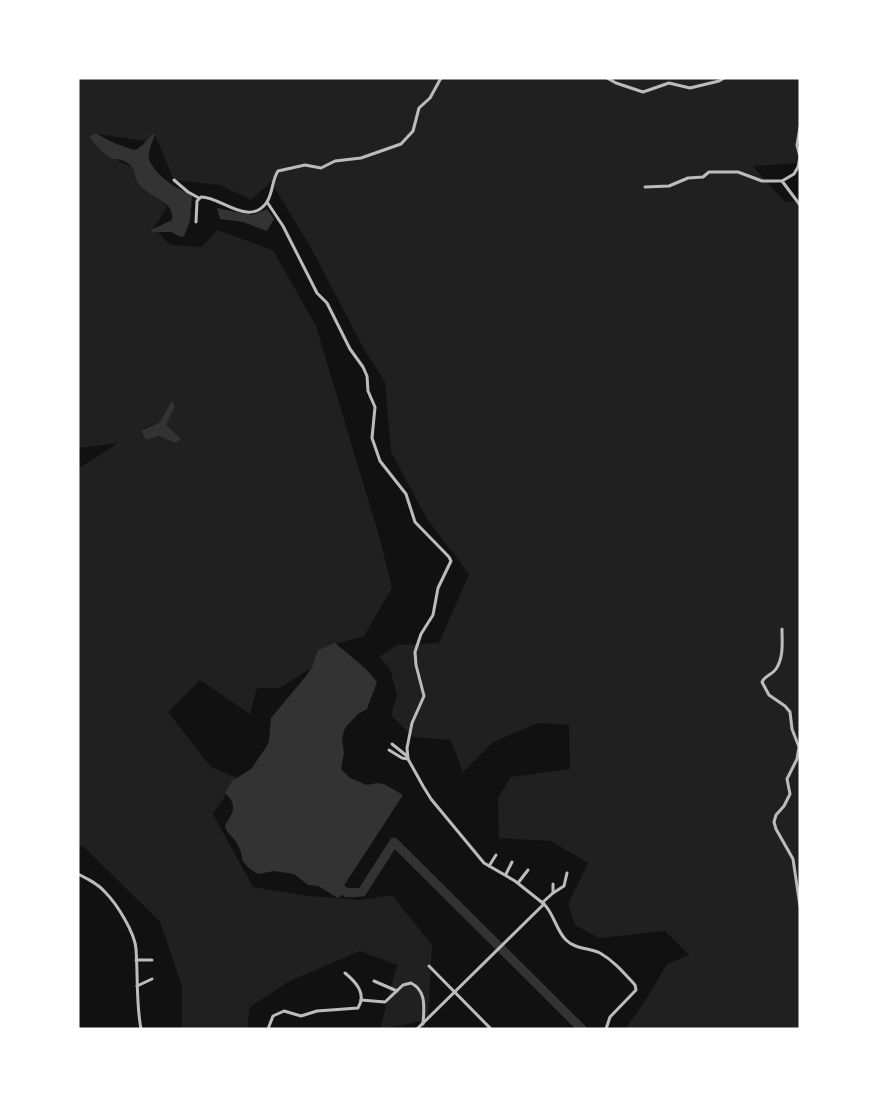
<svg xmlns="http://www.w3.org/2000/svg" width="878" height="1107" font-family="'Fira Sans',sans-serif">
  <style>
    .green { fill: #202020; fill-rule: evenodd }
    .water { fill: #333 }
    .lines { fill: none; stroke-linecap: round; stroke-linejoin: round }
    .river { stroke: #333; stroke-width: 9 }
    .minor { stroke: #bcbcbc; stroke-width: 3 }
  </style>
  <rect width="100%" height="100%" fill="#111"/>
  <path class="green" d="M78,78H800V163L753,166L785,202L800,201V1029H625L644,1003L667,964L689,955L665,931L599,938L575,925L568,904L588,863L551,841L499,838L498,798L511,777L570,769L569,725L539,723L493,742L463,772L451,740L413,737L391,715L397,695L390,669L379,657L397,645L439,643L469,574L427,519L391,452L385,382L365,351L311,248L271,182L251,200L220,185L174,180L155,135L145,141L98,134L104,154L132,167L167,207L154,228L170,245L202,247L217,230L273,250L316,326L380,539L392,588L364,636L322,648L312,667L280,688H257L250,714L200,680L168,712L211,767L237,778L213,814L253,887L309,896L360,900L392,895L432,945L428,1020L380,1029L397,965L360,951L288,982L250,1007L247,1029H182V986L160,922L84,847L78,845V469L118,443L78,448ZM172,400L175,406L166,425L179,437L171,442L165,437L143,436L141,432L147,427L160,422Z"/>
  <g class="water">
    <path d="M92,134H97L114,143L134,150C143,148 146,139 153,134L155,135C147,155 145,159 160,175C170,185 180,189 192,196L190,221L184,236L181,237L171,232H153L151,230L172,220C176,201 146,196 138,183C134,177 136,170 130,165C125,160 118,159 112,159L104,154L90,138Z"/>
    <path d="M217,208L252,215L267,209L274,219L267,231L243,222L220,219Z"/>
    <path d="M172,400L175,406L166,425L179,437L180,440L175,443L159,436L146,440L141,431L160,422Z"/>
    <path d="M335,643L365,668L377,682L367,709L358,714L345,728L342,738L344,753L341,769L350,778L367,785L377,783L384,784L403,795L343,887L344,893L338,898L318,886L308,885L294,874L274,871L258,874C235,860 247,859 236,842C232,835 227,834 225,826C232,813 239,806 225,793L232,781L251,769L267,746L269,740L271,718L306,676L312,667L318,650Z"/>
  </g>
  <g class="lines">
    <path class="river" d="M334,884L347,893L362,892L394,842L582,1029"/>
    <g class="minor">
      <path d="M607,78L616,83L643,92L669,83L690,88L719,81L724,78"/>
      <path d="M174,180L188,192L199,198"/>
      <path d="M782,181L794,174L798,167L800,157L797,145L800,127"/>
      <path d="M645,187L669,186L688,178L703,177L709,172H738L762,181H782L800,205"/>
      <path d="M267,202L283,226L317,293L327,303L350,349L363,367L367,376L368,391L375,407L372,438L380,461L406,494L415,522L449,557L451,561L438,588L433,615L421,634L415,652L416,665L424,696L412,723L407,748L408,759L423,786L431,799L484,863L515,881L544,904C554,914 556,930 566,940C575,949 589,948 600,953C614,961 624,973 635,985L636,990L610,1017L606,1029"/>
      <path d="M196,222L197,201L201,197C220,196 249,228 267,202C273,192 272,180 278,171L305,165L321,168L335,161L361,158L401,144L413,131L419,108L430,98L441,78"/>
      <path d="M782,629C782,642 784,657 776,669C772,675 765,675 762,682L769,695L785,706L790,712L792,729L799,747L797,759L787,779L790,794L784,806L776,815L774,822L776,829L793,859L800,906"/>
      <path d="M392,744L407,756"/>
      <path d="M389,750L402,758L408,759"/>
      <path d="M489,866L496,855"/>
      <path d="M78,874C88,879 98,884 105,892C117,904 135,933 136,949C138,976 136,1003 141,1029"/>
      <path d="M506,874L512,862"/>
      <path d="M518,883L528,870"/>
      <path d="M553,893L564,886L567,873"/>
      <path d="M543,902L553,893V884"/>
      <path d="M136,960H152"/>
      <path d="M429,966L491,1029"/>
      <path d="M374,981L397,991"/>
      <path d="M137,986L152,979"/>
      <path d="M361,1000L385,1002L403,985L411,983C427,991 424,1008 423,1024"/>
      <path d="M268,1029L273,1016L284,1011L301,1016L317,1011L358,1008C367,994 356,982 345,973"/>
      <path d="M417,1029L544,904"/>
    </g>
  </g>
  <rect width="878" height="1107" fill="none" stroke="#ffffff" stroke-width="159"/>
</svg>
